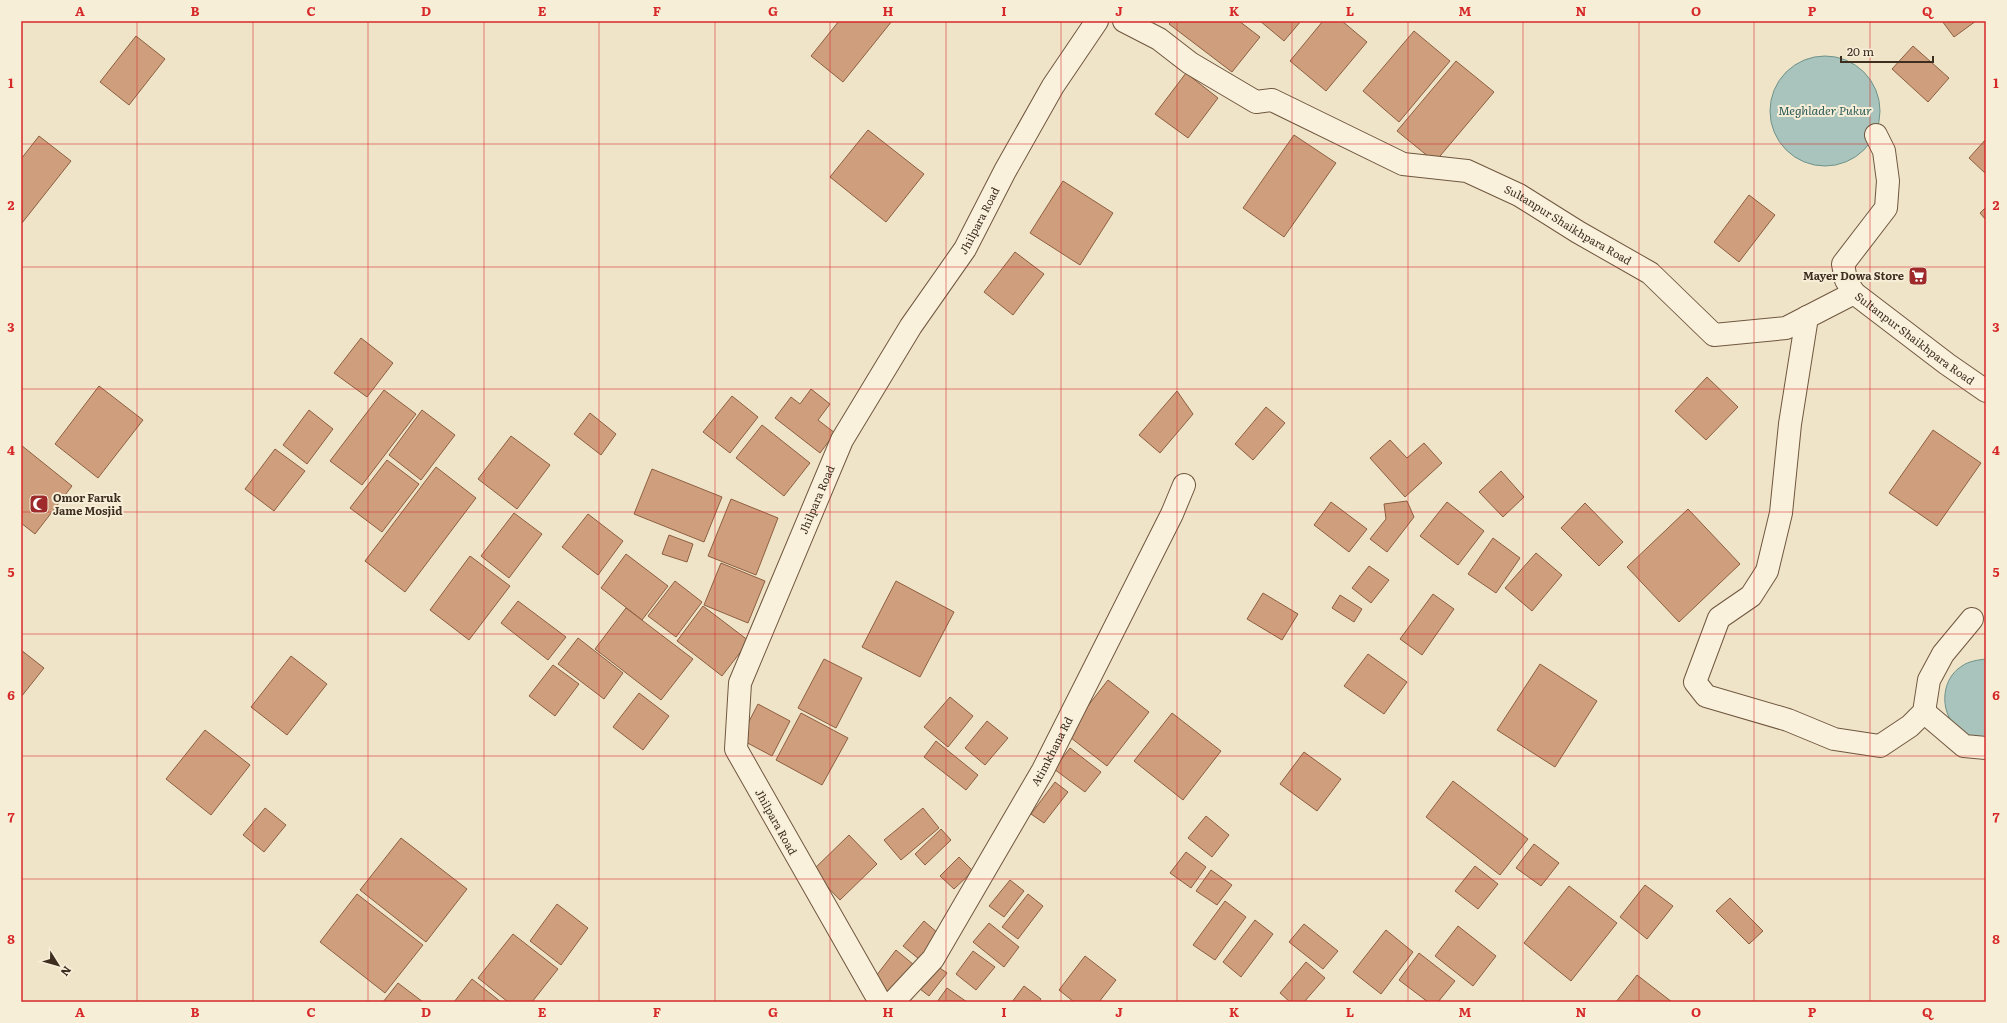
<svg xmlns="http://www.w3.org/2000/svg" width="2007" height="1023" font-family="Literata,serif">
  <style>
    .water { fill: #a9c4bc; stroke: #6f938a }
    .building { fill: #cf9f7d; stroke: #8d5f41 }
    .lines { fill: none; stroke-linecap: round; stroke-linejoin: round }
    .secondary-casing { stroke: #6f573f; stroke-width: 24 }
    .secondary { stroke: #faf1dc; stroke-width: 22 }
    .grid { fill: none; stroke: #d62828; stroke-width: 1; stroke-opacity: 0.55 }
    .labels { text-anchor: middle; stroke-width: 4; stroke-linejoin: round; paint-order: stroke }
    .street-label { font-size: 11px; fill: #3d2e20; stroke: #f7eed8 }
    .poi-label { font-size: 11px; font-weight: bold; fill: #3d2e20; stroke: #f7eed8; text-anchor: end }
    .water-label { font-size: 12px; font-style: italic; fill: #2f5d5a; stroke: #f7eed8 }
    .neatline { fill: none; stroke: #d62828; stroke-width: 1.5 }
    .grid-label { font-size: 13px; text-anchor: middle; font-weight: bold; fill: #d62828 }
  </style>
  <rect width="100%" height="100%" fill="#f0e4c8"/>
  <g class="water">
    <circle cx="1825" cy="111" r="55"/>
    <path d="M1986,659V738C1978,737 1969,737 1962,732C1939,717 1939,680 1962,666C1969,661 1978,660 1986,659Z"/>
  </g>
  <g class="building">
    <path d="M839,21H892L843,82L811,56Z"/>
    <path d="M1172,21H1239L1260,37L1232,72L1169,24Z"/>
    <path d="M1260,21H1301L1284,41Z"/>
    <path d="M1323,21H1342L1367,42L1326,91L1290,61Z"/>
    <path d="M1942,21H1976L1954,37Z"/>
    <path d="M1414,31L1450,61L1399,122L1363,91Z"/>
    <path d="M136,36L165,59L129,105L100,82Z"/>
    <path d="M1913,46L1949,78L1928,102L1892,69Z"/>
    <path d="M1456,61L1494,92L1435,162L1397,131Z"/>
    <path d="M1186,73L1218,98L1188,138L1155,114Z"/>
    <path d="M868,130L924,174L886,222L830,177Z"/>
    <path d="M1294,135L1336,163L1284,237L1243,208Z"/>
    <path d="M39,136L71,161L22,223L21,159Z"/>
    <path d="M1986,139V174L1969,158Z"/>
    <path d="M1063,181L1113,213L1080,265L1030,233Z"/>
    <path d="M1749,195L1775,215L1739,262L1714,242Z"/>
    <path d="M1986,207V220L1980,213Z"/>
    <path d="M1015,252L1044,274L1013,315L984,292Z"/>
    <path d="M361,338L393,363L367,397L334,373Z"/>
    <path d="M1707,377L1738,407L1706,440L1675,411Z"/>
    <path d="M99,386L143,420L98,478L55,444Z"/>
    <path d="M811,389L830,404L818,420L835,433L820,453L775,418L791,397L800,404Z"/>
    <path d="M384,390L416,414L362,485L330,461Z"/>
    <path d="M1177,391L1193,414L1160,453L1139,435Z"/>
    <path d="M732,396L758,417L730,453L703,432Z"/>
    <path d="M1266,407L1285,423L1253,460L1235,444Z"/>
    <path d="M309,410L333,429L307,464L283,445Z"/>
    <path d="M422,410L455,435L421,480L389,455Z"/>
    <path d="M590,413L616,434L601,455L574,434Z"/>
    <path d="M762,425L810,463L784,496L736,458Z"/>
    <path d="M1933,430L1981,463L1937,526L1889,493Z"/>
    <path d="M511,436L550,465L517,509L478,479Z"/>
    <path d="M1390,440L1407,458L1424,443L1442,463L1405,497L1370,458Z"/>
    <path d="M21,445L72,486L35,534L21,523Z"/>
    <path d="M275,449L305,471L274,511L245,489Z"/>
    <path d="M387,460L419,484L382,532L350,508Z"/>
    <path d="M436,467L476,498L405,592L365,561Z"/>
    <path d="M652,469L722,497L704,542L634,514Z"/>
    <path d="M1501,471L1524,497L1503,517L1479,492Z"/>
    <path d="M731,499L778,518L756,575L708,556Z"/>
    <path d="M1407,501L1414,517L1387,552L1370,539L1386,519L1384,504Z"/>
    <path d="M1331,502L1367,529L1349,552L1314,525Z"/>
    <path d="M1447,502L1484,531L1458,565L1420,536Z"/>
    <path d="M1585,503L1623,542L1599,566L1561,528Z"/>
    <path d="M1688,509L1740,564L1679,622L1627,567Z"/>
    <path d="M514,513L542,534L509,578L481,556Z"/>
    <path d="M588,514L623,541L598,575L562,547Z"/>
    <path d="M669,535L693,544L687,562L662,554Z"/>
    <path d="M1493,538L1520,558L1496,593L1468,574Z"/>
    <path d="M1536,553L1562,575L1532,611L1505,588Z"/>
    <path d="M626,554L668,586L642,620L601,588Z"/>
    <path d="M470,556L510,586L469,640L430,610Z"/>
    <path d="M721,563L765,581L748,623L704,605Z"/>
    <path d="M1369,566L1389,580L1371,603L1352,588Z"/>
    <path d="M675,581L702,602L676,637L648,616Z"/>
    <path d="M896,581L954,612L920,677L862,647Z"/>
    <path d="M1263,593L1298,614L1282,640L1247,619Z"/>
    <path d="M1433,594L1454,609L1422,655L1400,639Z"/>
    <path d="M1340,595L1362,609L1354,622L1332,608Z"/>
    <path d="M518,601L566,637L548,660L501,623Z"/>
    <path d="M703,606L749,641L722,676L677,641Z"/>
    <path d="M626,608L693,659L661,700L595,649Z"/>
    <path d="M578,638L623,673L604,699L558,664Z"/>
    <path d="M21,650L44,668L21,697Z"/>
    <path d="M1368,654L1407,682L1384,714L1344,686Z"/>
    <path d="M291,656L327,684L287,735L251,707Z"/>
    <path d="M824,659L862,678L836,728L798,708Z"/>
    <path d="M1540,664L1597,701L1555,767L1497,730Z"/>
    <path d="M553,665L579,684L555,716L529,696Z"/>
    <path d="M1108,680L1149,712L1107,766L1066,734Z"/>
    <path d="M639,693L669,716L643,750L613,727Z"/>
    <path d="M950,697L973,716L948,747L924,727Z"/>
    <path d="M758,704L790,721L772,756L740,739Z"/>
    <path d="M801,713L848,738L822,785L776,760Z"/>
    <path d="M1172,713L1221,751L1183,800L1134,761Z"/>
    <path d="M987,721L1008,738L985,765L965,748Z"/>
    <path d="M205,730L250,765L211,815L166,779Z"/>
    <path d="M936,741L978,775L966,790L924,757Z"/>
    <path d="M1070,748L1101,772L1085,792L1054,769Z"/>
    <path d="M1304,752L1341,779L1317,811L1280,784Z"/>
    <path d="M1453,781L1528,839L1500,875L1426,817Z"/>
    <path d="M1055,782L1068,792L1044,823L1031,814Z"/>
    <path d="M265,808L286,825L264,852L243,835Z"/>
    <path d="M923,808L939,828L901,860L884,840Z"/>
    <path d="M1206,816L1229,835L1212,857L1188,838Z"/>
    <path d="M941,829L951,840L925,865L915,854Z"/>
    <path d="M849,835L877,864L840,900L812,871Z"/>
    <path d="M401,838L467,889L426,942L360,890Z"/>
    <path d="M1534,844L1559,863L1541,886L1516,868Z"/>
    <path d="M1186,852L1206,867L1191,888L1170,873Z"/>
    <path d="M959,857L973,871L954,889L940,876Z"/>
    <path d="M1475,866L1498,884L1478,909L1455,891Z"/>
    <path d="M1211,870L1232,885L1217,905L1196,891Z"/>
    <path d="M1010,880L1024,891L1004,917L989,906Z"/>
    <path d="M1645,885L1673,906L1647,939L1620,917Z"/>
    <path d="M1569,886L1617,923L1571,981L1524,943Z"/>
    <path d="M357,894L423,945L385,993L320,942Z"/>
    <path d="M1028,894L1043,906L1018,939L1002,927Z"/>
    <path d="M1730,898L1763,931L1749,944L1716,911Z"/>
    <path d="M1225,901L1246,917L1215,960L1193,945Z"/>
    <path d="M557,904L588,928L561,965L530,941Z"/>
    <path d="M1255,920L1273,934L1241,977L1223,962Z"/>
    <path d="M924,921L939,934L919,959L903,946Z"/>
    <path d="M989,923L1019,947L1004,967L973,942Z"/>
    <path d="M1304,924L1338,951L1323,969L1289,942Z"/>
    <path d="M1458,926L1496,956L1473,986L1435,956Z"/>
    <path d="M1386,930L1413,952L1381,994L1353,972Z"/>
    <path d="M513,934L558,969L532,1002H508L478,978Z"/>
    <path d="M896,950L914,965L890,994L873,980Z"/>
    <path d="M973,951L995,967L976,990L956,974Z"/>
    <path d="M1419,953L1455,981L1438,1002H1428L1399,980Z"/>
    <path d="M1085,956L1116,980L1099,1002H1074L1059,990Z"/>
    <path d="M1306,962L1325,978L1304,1002H1290L1280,993Z"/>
    <path d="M937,966L947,973L929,996L920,989Z"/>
    <path d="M1637,975L1672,1002H1616Z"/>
    <path d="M472,979L501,1002H454Z"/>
    <path d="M398,983L423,1002H383Z"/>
    <path d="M1024,986L1041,999L1039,1002H1012Z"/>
    <path d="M947,988L967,1002H937Z"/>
  </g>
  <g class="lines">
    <defs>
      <g id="secondary">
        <path id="s1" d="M1124,21L1159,39L1190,63L1256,102L1272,100L1403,164L1467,171L1519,195L1578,232L1650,273L1714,335L1786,328L1854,293L1947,364L1986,391"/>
        <path d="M1854,293L1846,280L1843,264L1886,208L1888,181L1884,151L1876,135"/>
        <path d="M1807,317L1790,424L1781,513L1767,571L1751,596L1719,618L1695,682L1706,696L1788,720L1834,739L1880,746L1910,726L1924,712L1929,680L1943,654L1972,619"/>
        <path d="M1924,712L1964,746L1986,748"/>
        <path id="s2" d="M880,1002L736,749L740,683L842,440L911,326L965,249L1005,171L1053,86L1097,21"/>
        <path id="s3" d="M893,1002L933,959L1043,770L1172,514L1184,485"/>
      </g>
    </defs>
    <use href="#secondary" class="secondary-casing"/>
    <use href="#secondary" class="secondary"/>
  </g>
  <path class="grid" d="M137,21V1002M253,21V1002M368,21V1002M484,21V1002M599,21V1002M715,21V1002M830,21V1002M946,21V1002M1061,21V1002M1177,21V1002M1292,21V1002M1408,21V1002M1523,21V1002M1639,21V1002M1754,21V1002M1870,21V1002M21,144H1986M21,267H1986M21,389H1986M21,512H1986M21,634H1986M21,756H1986M21,879H1986"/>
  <defs>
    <symbol id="supermarket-square" viewBox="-11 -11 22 22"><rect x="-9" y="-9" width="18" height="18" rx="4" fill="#9e2a2b" stroke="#f7eed8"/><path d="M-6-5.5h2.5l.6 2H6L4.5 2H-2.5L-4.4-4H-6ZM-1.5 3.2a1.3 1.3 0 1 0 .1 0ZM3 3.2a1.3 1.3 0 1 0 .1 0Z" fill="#fff"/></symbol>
    <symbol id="mosque-square" viewBox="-11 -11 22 22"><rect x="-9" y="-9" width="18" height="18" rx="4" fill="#9e2a2b" stroke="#f7eed8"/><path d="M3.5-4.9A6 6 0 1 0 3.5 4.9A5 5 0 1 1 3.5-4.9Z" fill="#fff"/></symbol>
  </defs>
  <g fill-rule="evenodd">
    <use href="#supermarket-square" x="1907" y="265" width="22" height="22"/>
    <use href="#mosque-square" x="28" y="493" width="22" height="22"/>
  </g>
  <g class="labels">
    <g class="street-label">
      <text dy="4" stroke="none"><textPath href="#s2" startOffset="880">Jhilpara Road</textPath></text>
      <text dy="4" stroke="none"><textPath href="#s1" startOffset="496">Sultanpur Shaikhpara Road</textPath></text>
      <text dy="4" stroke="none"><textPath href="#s1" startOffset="905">Sultanpur Shaikhpara Road</textPath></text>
      <text dy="4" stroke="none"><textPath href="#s2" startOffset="556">Jhilpara Road</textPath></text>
      <text dy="4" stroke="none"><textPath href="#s3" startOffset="298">Atimkhana Rd</textPath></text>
      <text transform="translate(776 822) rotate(61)" y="4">Jhilpara Road</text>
    </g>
    <g class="poi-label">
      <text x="1904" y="280">Mayer Dowa Store</text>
      <text x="53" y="502" text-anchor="start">Omor Faruk<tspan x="53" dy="13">Jame Mosjid</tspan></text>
    </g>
    <g class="water-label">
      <text x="1825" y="115">Meghlader Pukur</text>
    </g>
  </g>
  <rect width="2007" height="1023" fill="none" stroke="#f7eed8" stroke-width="44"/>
  <g transform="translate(58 965) rotate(127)" stroke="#f7eed8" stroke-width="3" paint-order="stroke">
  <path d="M0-3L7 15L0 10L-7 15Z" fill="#3d2e20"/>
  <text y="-6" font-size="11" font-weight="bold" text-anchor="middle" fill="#3d2e20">N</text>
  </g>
  <path d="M1841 56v6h92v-6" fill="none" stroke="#3d2e20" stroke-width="2"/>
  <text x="1847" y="56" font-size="12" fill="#3d2e20" stroke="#f7eed8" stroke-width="3" paint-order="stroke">20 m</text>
  <rect x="22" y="22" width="1963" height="979" class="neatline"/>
  <g class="grid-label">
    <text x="80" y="16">A</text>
    <text x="195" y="16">B</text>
    <text x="311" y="16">C</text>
    <text x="426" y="16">D</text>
    <text x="542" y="16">E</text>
    <text x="657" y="16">F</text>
    <text x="773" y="16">G</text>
    <text x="888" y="16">H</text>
    <text x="1004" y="16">I</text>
    <text x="1119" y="16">J</text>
    <text x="1234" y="16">K</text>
    <text x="1350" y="16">L</text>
    <text x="1465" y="16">M</text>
    <text x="1581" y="16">N</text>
    <text x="1696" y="16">O</text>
    <text x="1812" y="16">P</text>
    <text x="1927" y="16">Q</text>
    <text x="11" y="88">1</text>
    <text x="1996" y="88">1</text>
    <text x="11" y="210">2</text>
    <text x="1996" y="210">2</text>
    <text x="11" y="332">3</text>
    <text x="1996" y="332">3</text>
    <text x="11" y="455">4</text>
    <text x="1996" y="455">4</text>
    <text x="11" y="577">5</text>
    <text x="1996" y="577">5</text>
    <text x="11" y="700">6</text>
    <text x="1996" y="700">6</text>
    <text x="11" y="822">7</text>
    <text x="1996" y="822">7</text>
    <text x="11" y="944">8</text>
    <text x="1996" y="944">8</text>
    <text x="80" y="1017">A</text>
    <text x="195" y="1017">B</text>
    <text x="311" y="1017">C</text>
    <text x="426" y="1017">D</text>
    <text x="542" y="1017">E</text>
    <text x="657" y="1017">F</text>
    <text x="773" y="1017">G</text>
    <text x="888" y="1017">H</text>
    <text x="1004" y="1017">I</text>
    <text x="1119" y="1017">J</text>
    <text x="1234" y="1017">K</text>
    <text x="1350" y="1017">L</text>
    <text x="1465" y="1017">M</text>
    <text x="1581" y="1017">N</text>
    <text x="1696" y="1017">O</text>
    <text x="1812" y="1017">P</text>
    <text x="1927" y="1017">Q</text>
  </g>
</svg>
